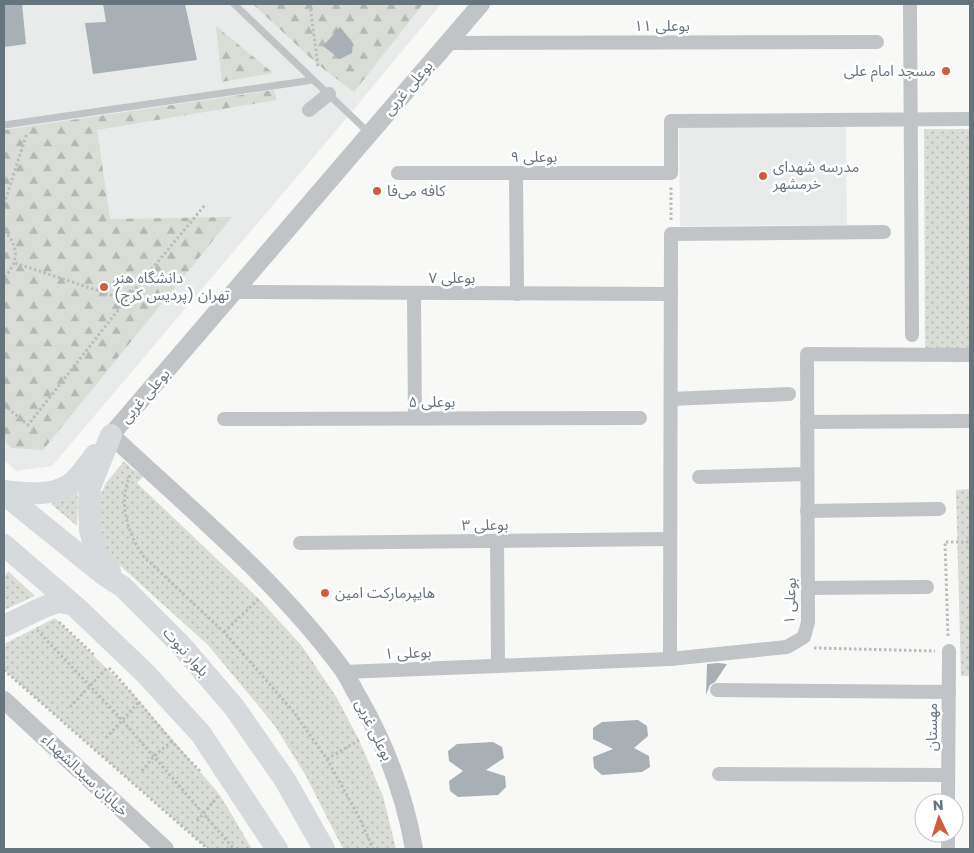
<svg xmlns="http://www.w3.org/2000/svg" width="974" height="853" font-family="Poppins,'Noto Sans Arabic',sans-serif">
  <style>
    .built { fill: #e9eaea }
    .grass { fill: url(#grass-dots) }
    .forest { fill: url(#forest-firs) }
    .building { fill: #a8afb5 }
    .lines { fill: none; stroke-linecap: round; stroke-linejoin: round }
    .path { stroke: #babdbf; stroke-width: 3; stroke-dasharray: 2.5 2.5; stroke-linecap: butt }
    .service { stroke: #c0c4c7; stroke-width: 7 }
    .minor { stroke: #c0c4c7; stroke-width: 14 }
    .tertiary { stroke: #c0c4c7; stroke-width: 18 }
    .primary { stroke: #d6dadd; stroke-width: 22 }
    .poi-dot { fill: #cf5d3f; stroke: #fff; stroke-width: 2 }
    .labels { text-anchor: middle; stroke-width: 5; stroke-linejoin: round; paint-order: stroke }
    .street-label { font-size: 15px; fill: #66747e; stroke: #fff }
    .poi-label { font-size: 15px; fill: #66747e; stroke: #fff; text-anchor: start }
  </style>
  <defs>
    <pattern id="grass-dots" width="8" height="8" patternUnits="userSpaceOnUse" patternTransform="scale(1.25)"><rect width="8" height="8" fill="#d9ddd6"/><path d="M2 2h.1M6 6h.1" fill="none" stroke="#b4b8b3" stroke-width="1.8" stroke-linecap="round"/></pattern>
    <pattern id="forest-firs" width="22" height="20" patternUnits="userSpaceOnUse" patternTransform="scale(1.25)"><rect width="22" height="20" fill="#d9ddd6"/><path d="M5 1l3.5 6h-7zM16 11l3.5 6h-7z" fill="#b4b8b3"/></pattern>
  </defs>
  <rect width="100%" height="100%" fill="#f8f8f6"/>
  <g class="built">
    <path d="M4,4H441L350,114L52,466L16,471L4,460Z"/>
    <path d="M846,127L847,225L680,226L679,128Z"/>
  </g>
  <g class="grass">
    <path d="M924,129H970V351L925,349Z"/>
    <path d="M124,461L132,469L144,476L137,483L259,599L302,646L337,698L359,740L383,796L396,849H343L306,776L275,726L208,645L105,552L97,524V502L106,483Z"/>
    <path d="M78,486L77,526L51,504Z"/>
    <path d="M970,489V676H961L956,490Z"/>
    <path d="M8,571L35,596L4,610V578Z"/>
    <path d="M55,618L133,694L220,795L252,849H208L4,670V644Z"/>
  </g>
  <g class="forest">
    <path d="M253,4H423L354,92L317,64Z"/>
    <path d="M216,26L273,73L222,82Z"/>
    <path d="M274,90L277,100L97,130L110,219L232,217L43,450L11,448L4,441V130Z"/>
  </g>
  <g class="building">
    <path d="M4,4H22L26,44L4,47Z"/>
    <path d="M103,4H185L197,60L93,74L85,23L106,22Z"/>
    <path d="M340,27L353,43L352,53L340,59L323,46Z"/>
    <path d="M718,663L727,664L715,682L710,685L706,695L707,664Z"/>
    <path d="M638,720L647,726L648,736L634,748L649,756L650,767L642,772L602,775L594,768L593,757L613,749L593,739V728L602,722Z"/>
    <path d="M493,742L502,747L504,758L486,770L505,776L506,787L498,795L458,797L450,791L449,781L463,771L449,761L448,751L457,744Z"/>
  </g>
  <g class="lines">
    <g class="path">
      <path d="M310,4L318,67"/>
      <path d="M4,204L27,133"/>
      <path d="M671,220V186"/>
      <path d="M4,231C19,245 19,263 4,277"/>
      <path d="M15,263L126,300"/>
      <path d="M4,405L28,425L126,300L205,205"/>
      <path d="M130,475C118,502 127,533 144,557L224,632L293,711L327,759L360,819L373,849"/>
      <path d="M59,622L95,656"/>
      <path d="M37,630L122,720L234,849"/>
      <path d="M224,632L259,599"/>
      <path d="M948,636L945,542H970"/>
      <path d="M814,648L935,651"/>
      <path d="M109,668C141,702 168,740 201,772"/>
      <path d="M4,670L208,849"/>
      <path d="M70,707L108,667"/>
      <path d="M106,738L139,702"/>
      <path d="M327,759L359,740"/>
      <path d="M142,771L154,756L172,741"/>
      <path d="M197,821L219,795"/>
    </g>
    <g class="service">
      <path d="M234,4L369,133"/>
      <path d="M4,125L313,80"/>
    </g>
    <g class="minor">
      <path d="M910,4L912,335"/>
      <path d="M447,43L877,42"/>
      <path d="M309,110L329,94"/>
      <path d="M398,173H671V121L970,119"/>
      <path d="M516,173L517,294"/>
      <path d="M233,292L671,294"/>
      <path d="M414,294L415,418"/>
      <path d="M671,399L789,394"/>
      <path d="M224,419L640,418"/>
      <path d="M807,422L970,421"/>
      <path d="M699,477L807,474"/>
      <path d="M807,511L939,509"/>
      <path d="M497,541L498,666"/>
      <path d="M300,543L670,539"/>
      <path d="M808,588L927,587"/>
      <path d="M670,659L671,234L884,232"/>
      <path d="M344,672L670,659L787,647L804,637L808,622L807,354L970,355"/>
      <path d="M717,690L949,692"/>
      <path d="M719,774L948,775"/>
      <path d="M948,803L949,651"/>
      <path d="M948,849V833"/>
    </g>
    <g class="tertiary">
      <path d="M4,700L165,849"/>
      <path d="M414,849C405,797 386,746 360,700C354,690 349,679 343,670C278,581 191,510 111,435L481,4"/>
    </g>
    <g class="primary">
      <path d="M4,491C25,493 50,497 69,485C80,478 87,465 95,455"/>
      <path d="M4,494L103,574L123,587L179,643L234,707L285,780L324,849"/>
      <path d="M4,545L77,608L146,674L201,734L277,849"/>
      <path d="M110,571L97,555L90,530L89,506L90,487L111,435"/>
      <path d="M4,626L44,607L58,602L70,604"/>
    </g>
  </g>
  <g class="poi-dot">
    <circle cx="946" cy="71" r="5"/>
    <circle cx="763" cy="176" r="5"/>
    <circle cx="377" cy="191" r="5"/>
    <circle cx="104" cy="287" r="5"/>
    <circle cx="325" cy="593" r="5"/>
  </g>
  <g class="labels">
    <g class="street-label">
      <text x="662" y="31">بوعلی ۱۱</text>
      <text transform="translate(408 88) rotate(-49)" y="5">بوعلی غربی</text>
      <text x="534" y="162">بوعلی ۹</text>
      <text x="452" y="283">بوعلی ۷</text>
      <text transform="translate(145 396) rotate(-49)" y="5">بوعلی غربی</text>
      <text x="432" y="407">بوعلی ۵</text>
      <text transform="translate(485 525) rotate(-1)" y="5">بوعلی ۳</text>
      <text transform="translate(790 601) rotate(-88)" y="5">بوعلی ۱</text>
      <text transform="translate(186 652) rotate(48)" y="5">بلوار نبوت</text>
      <text transform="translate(408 653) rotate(-2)" y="5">بوعلی ۱</text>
      <text transform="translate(932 727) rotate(-90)" y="5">مهستان</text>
      <text transform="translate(374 730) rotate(64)" y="5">بوعلی غربی</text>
      <text transform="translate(85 775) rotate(43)" y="5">خیابان سیدالشهداء</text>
    </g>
    <g class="poi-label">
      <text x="936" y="76" text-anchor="end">مسجد امام علی</text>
      <text x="773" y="172">مدرسه شهدای<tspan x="773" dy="17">خرمشهر</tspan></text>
      <text x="387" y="196">کافه می‌فا</text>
      <text x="114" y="283">دانشگاه هنر<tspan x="114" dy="17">تهران (پردیس کرج)</tspan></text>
      <text x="335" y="598">هایپرمارکت امین</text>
    </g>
  </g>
  <rect width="974" height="853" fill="none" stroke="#66747e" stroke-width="10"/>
  <g transform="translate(939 818) rotate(356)"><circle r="24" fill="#ffffff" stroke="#c2c7cb"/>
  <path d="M0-4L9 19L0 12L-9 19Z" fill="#cf5d3f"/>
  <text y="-8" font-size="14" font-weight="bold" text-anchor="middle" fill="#66747e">N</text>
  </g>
</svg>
